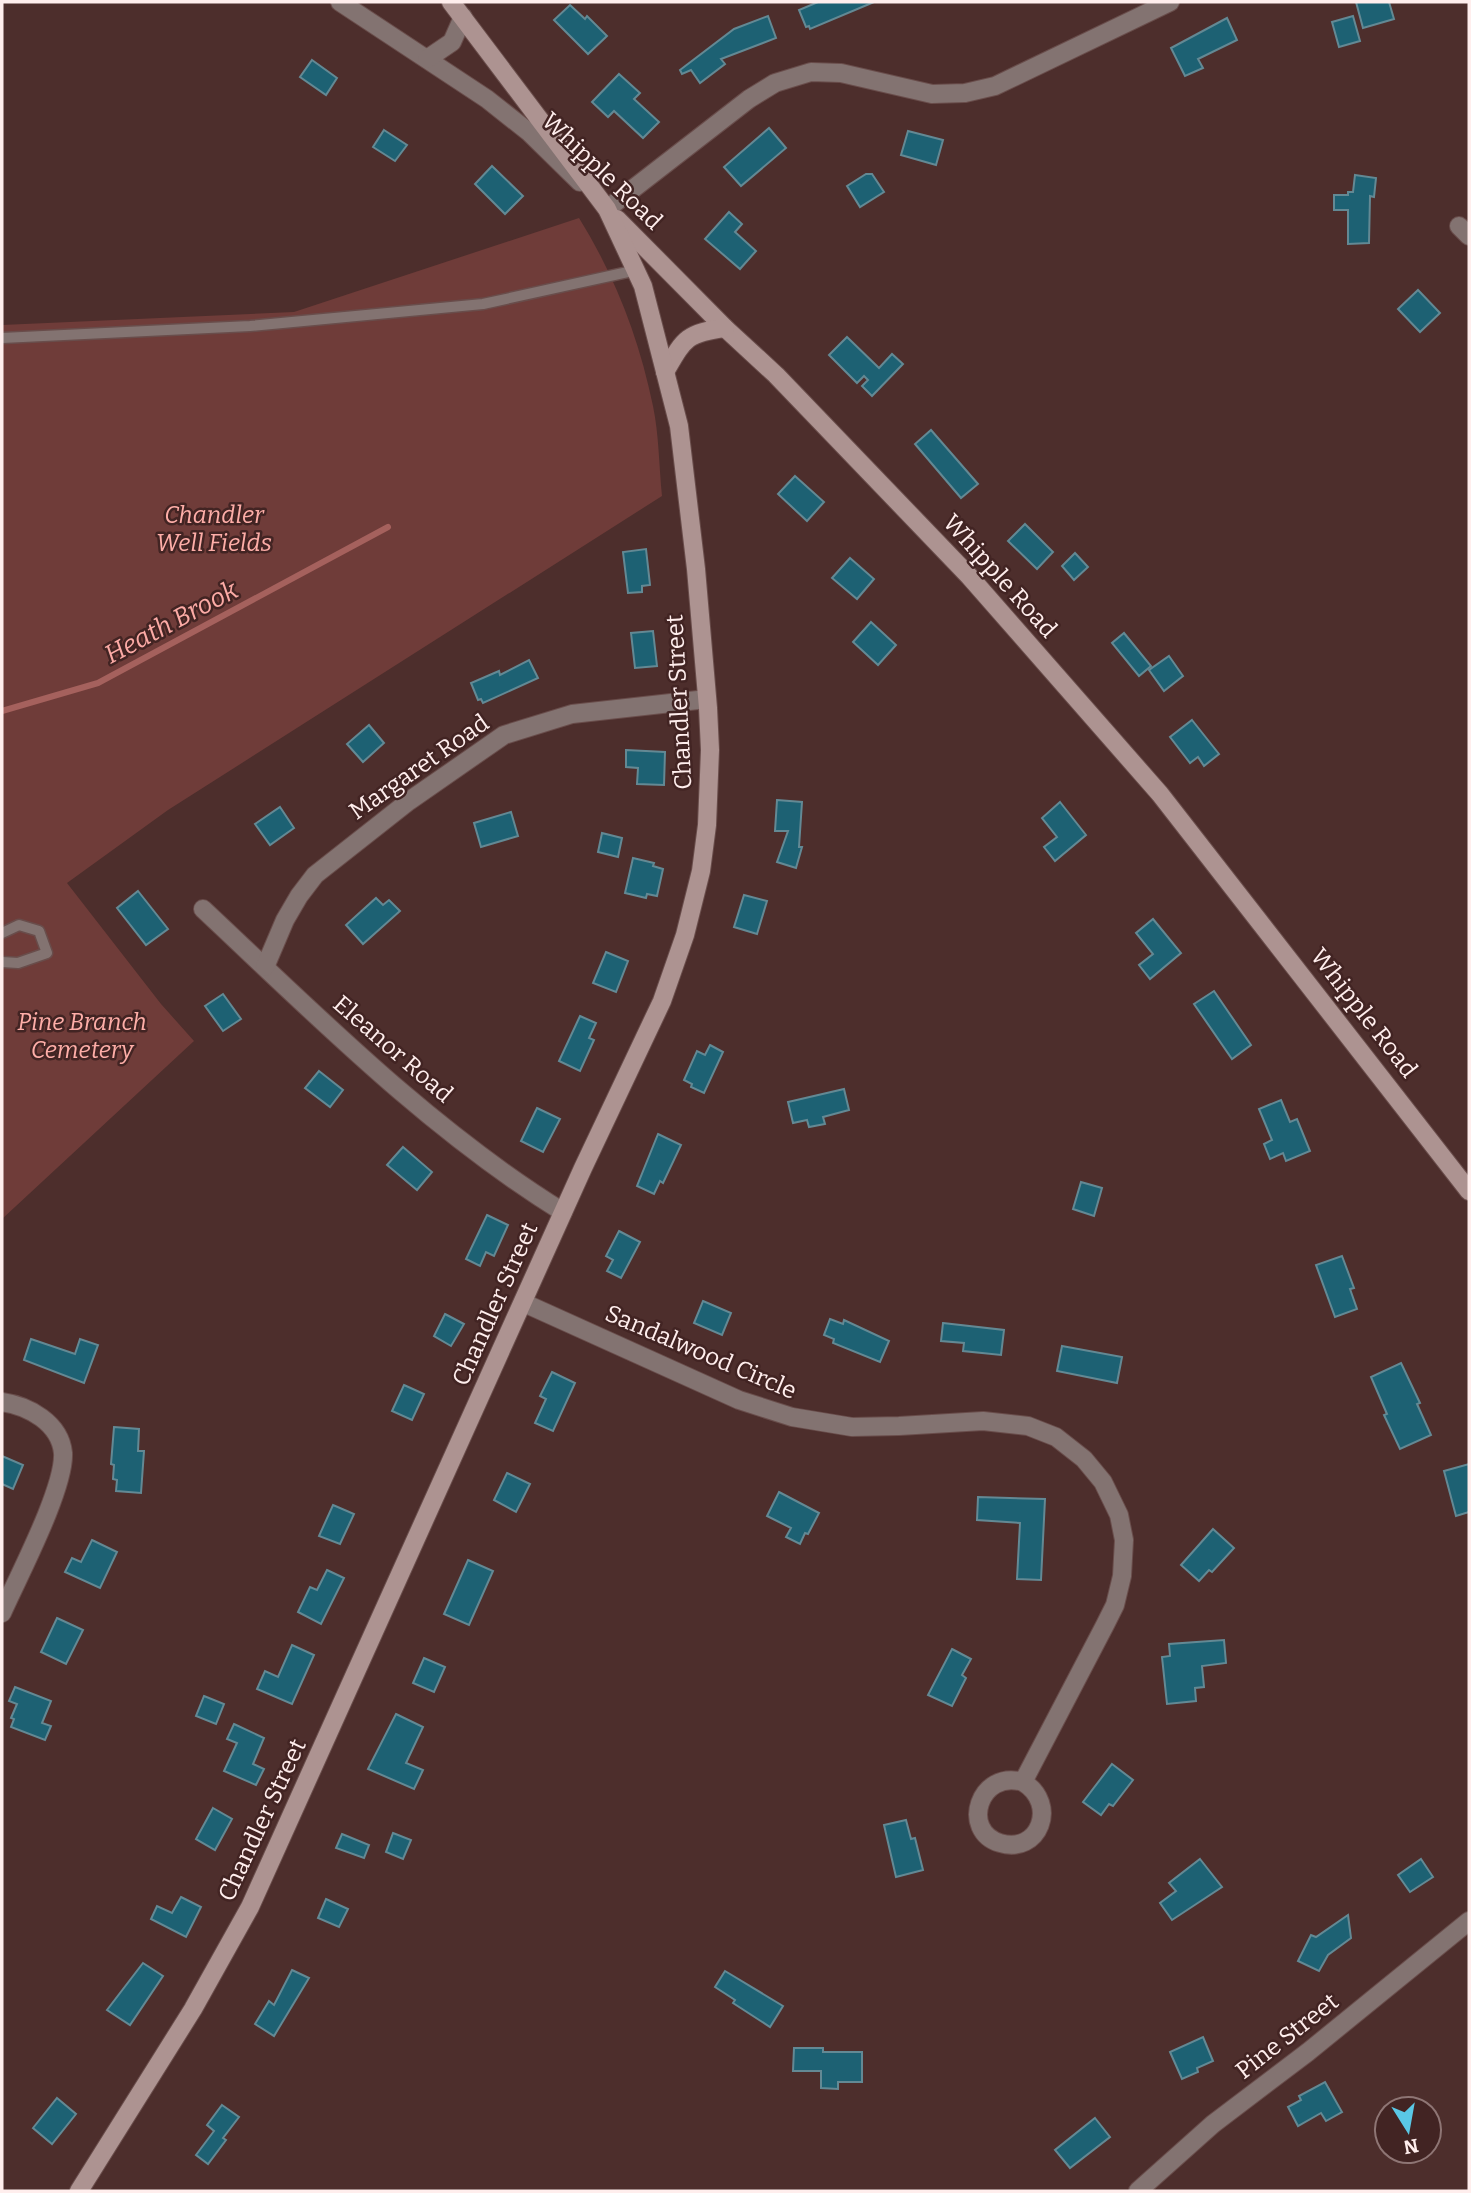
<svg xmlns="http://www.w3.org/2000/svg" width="1471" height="2193" font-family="Bitter,serif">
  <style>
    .green { fill: #6f3c39 }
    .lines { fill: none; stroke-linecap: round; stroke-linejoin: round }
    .stream { stroke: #a5615d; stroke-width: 6 }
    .building { fill: #1d6173; stroke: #638994; stroke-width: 2 }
    .service-casing { stroke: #694d4b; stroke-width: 13 }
    .minor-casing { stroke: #694d4b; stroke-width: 20 }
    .tertiary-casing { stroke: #694d4b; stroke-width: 20 }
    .secondary-casing { stroke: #694d4b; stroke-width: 20 }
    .service { stroke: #837371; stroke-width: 10 }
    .minor { stroke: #837371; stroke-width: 18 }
    .tertiary { stroke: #837371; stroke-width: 18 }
    .secondary { stroke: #ad9391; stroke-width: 18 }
    .labels { text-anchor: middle; stroke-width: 5; stroke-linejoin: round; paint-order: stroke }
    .street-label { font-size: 24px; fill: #ffeeed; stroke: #422423 }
    .park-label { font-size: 24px; font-style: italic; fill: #feaea8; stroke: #422423 }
    .water-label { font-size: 26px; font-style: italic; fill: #fcaba6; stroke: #422423 }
  </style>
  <rect width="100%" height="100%" fill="#4d2e2c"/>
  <path class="green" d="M579,218C615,276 639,338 653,406C659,435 659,466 662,496L168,810L67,883L161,1004L194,1041L2,1219V325L294,312Z"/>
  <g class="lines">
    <path class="stream" d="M2,711L98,683L388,527"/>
  </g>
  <g class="building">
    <path d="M818,2H874L810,29L809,26L806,27L799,10Z"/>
    <path d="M1356,2H1389L1394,19L1363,28Z"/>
    <path d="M570,5L585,19L587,16L607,36L588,54L554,20Z"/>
    <path d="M768,16L776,38L721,59L725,64L700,83L691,70L682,74L680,70L734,29Z"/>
    <path d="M1353,16L1360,41L1339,47L1332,22Z"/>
    <path d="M1227,18L1237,40L1198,59L1203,68L1185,76L1171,48Z"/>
    <path d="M312,60L337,78L326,95L300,77Z"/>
    <path d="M619,74L640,93L634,99L659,122L643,138L614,111L608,117L592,102Z"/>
    <path d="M769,128L786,148L741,186L724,167Z"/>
    <path d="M384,130L407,145L395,161L373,147Z"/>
    <path d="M908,131L943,140L936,165L901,155Z"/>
    <path d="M492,166L523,196L505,214L475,184Z"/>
    <path d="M866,174H872L884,192L860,207L847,186Z"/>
    <path d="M1355,175L1376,178L1374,197L1370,196L1369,243L1348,244V210H1334V195H1348V192H1353Z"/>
    <path d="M729,212L742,224L735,232L756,251L740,269L705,239Z"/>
    <path d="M1418,290L1440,313L1420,332L1398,309Z"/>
    <path d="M847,337L879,368L892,354L903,364L872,396L862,386L868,380L864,376L857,383L829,355Z"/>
    <path d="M931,430L978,484L961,498L915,444Z"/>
    <path d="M795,476L824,502L807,521L778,494Z"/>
    <path d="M1025,524L1053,552L1037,569L1008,541Z"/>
    <path d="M646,549L650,585L642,586V592L628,593L623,552Z"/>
    <path d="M1075,553L1088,567L1074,580L1062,566Z"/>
    <path d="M850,558L874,579L857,599L832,578Z"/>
    <path d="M871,622L896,645L878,665L853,642Z"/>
    <path d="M653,631L657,666L635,668L631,633Z"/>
    <path d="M1124,633L1151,666L1139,676L1112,643Z"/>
    <path d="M1169,656L1183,676L1164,691L1149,670Z"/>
    <path d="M529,660L538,678L483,703L481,699L478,700L471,683L499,671L500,675Z"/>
    <path d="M1192,720L1219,754L1204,766L1198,757L1190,763L1170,737Z"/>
    <path d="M369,725L384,743L363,762L347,744Z"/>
    <path d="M626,750L665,752L664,785L637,784L638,768L626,767Z"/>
    <path d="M777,800L802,802L799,847H802L796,868L777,862L788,831H775Z"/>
    <path d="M1060,802L1086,835L1055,861L1044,847L1057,837L1042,818Z"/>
    <path d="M280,807L294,828L270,845L255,824Z"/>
    <path d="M511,812L518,836L481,847L474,823Z"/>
    <path d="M602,833L622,838L618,857L598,852Z"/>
    <path d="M633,858L654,863L653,866L663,869L657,896L647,894L646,898L625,893Z"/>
    <path d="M138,891L168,929L146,945L117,908Z"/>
    <path d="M744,895L767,901L757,934L734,927Z"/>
    <path d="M376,898L383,905L389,900L400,911L363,944L346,925Z"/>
    <path d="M1153,919L1181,953L1150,979L1139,965L1153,954L1136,933Z"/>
    <path d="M606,952L628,961L616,992L593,983Z"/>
    <path d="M1214,991L1251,1045L1232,1059L1194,1004Z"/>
    <path d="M223,994L241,1019L223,1031L205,1006Z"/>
    <path d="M580,1016L596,1023L589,1038L594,1040L580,1071L559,1061Z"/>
    <path d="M710,1045L723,1052L704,1093L691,1087L692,1084L684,1080L697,1051L705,1055Z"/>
    <path d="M319,1071L343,1090L330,1107L305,1088Z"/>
    <path d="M844,1089L849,1110L823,1117L825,1124L809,1127L807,1120L793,1123L788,1102Z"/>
    <path d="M1281,1100L1290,1122L1297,1119L1310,1151L1286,1161L1283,1153L1270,1159L1264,1144L1272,1140L1259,1109Z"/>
    <path d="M537,1108L560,1119L543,1152L521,1141Z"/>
    <path d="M658,1134L681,1145L663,1183L660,1181L654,1194L637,1186Z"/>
    <path d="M403,1147L432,1172L417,1190L387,1165Z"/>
    <path d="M1081,1182L1102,1188L1094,1216L1073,1209Z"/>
    <path d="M487,1215L508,1225L494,1256L486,1252L480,1266L466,1259Z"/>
    <path d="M619,1231L640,1242L621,1278L607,1271L613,1260L606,1256Z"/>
    <path d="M1342,1256L1354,1288L1350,1289L1357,1309L1335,1317L1316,1265Z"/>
    <path d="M703,1301L731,1313L722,1335L694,1323Z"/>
    <path d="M445,1314L464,1324L451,1346L434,1336Z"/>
    <path d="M830,1319L843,1324L844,1320L889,1341L880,1362L833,1343L834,1339L824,1335Z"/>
    <path d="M943,1323L1004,1330L1001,1355L963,1351L964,1343L941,1341Z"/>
    <path d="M31,1339L75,1354L80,1339L98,1345L84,1383L24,1360Z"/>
    <path d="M1062,1346L1122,1357L1117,1383L1057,1371Z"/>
    <path d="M1401,1363L1420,1403L1417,1404L1431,1435L1400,1449L1384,1415L1387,1414L1371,1377Z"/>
    <path d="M552,1372L575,1383L553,1431L535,1423L546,1399L540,1396Z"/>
    <path d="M404,1385L424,1394L412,1420L392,1411Z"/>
    <path d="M114,1427L139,1429L138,1451H144L141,1493L116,1491L117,1480L113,1479L114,1465L111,1464Z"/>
    <path d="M2,1456L23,1465L13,1489L2,1484Z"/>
    <path d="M1469,1464V1512L1456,1516L1444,1471Z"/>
    <path d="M507,1473L530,1484L516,1512L494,1500Z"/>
    <path d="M779,1492L819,1513L808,1534L805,1533L800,1544L786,1537L791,1528L767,1516Z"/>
    <path d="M978,1497L1045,1499L1041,1580L1017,1579L1020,1523L977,1520Z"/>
    <path d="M333,1505L354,1514L340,1544L319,1536Z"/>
    <path d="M1213,1529L1234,1548L1212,1572L1209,1570L1199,1581L1181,1565Z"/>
    <path d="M92,1540L117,1552L100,1588L65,1572L72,1558L81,1562Z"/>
    <path d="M468,1560L493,1571L469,1625L444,1614Z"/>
    <path d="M327,1570L344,1578L321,1624L298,1612L310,1587L317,1590Z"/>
    <path d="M57,1618L83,1630L66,1664L41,1652Z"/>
    <path d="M1224,1640L1226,1663L1202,1666L1204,1687L1195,1688L1196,1701L1167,1704L1162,1657L1170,1656L1169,1644Z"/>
    <path d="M292,1645L314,1655L292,1704L257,1689L265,1671L278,1677Z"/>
    <path d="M952,1649L971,1659L962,1675L966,1678L952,1706L928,1695Z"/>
    <path d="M424,1658L445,1667L434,1692L413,1683Z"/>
    <path d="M15,1687L51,1701L42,1723L51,1726L45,1740L11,1727L14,1719L11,1718L17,1704L9,1701Z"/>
    <path d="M204,1696L224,1704L216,1724L196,1716Z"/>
    <path d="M396,1714L423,1727L406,1763L423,1770L414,1789L368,1769Z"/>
    <path d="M234,1724L264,1738L253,1764L264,1769L256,1785L224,1771L237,1743L227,1739Z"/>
    <path d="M1112,1764L1133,1780L1113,1806L1109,1804L1101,1815L1083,1802Z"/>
    <path d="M213,1808L232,1819L215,1850L196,1839Z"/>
    <path d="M906,1820L911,1839L915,1838L923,1870L896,1877L884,1825Z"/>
    <path d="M393,1833L411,1840L403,1859L386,1852Z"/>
    <path d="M342,1834L369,1845L364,1858L336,1848Z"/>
    <path d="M1200,1859L1222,1887L1172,1920L1160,1903L1176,1891L1169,1883Z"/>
    <path d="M1421,1859L1433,1877L1410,1892L1398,1875Z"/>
    <path d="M181,1897L201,1907L186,1937L151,1919L157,1906L172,1913Z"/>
    <path d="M326,1899L348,1909L339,1927L318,1918Z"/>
    <path d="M1348,1915L1351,1938L1328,1955L1319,1971L1298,1961L1311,1935L1316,1937Z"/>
    <path d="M143,1963L163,1976L130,2025L107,2010Z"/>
    <path d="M292,1970L309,1978L274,2036L255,2024L269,2001L274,2005Z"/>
    <path d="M725,1971L783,2006L770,2027L733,2003L735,2000L715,1987Z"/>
    <path d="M1203,2037L1213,2061L1197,2068L1198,2072L1182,2079L1170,2052Z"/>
    <path d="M794,2048H823V2052H862V2082H838V2089L821,2088V2071H793Z"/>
    <path d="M1325,2082L1342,2112L1326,2121L1321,2113L1298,2126L1288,2107L1301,2100L1299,2096Z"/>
    <path d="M57,2098L76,2114L52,2144L33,2128Z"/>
    <path d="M222,2105L239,2117L223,2138L226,2140L208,2164L196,2155L214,2131L207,2125Z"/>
    <path d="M1095,2118L1110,2137L1070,2168L1055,2150Z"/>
  </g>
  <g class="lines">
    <defs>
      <g id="service">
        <path d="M2,338L250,326L483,304L637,270"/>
        <path d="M2,933L19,925L39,931L47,953L18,963L2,962"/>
      </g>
      <g id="minor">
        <path d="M607,209L749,99L775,83L811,72L841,73L932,94L965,93L995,86L1170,2"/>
        <path d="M1459,226L1469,236"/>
        <path d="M203,909C316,1015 430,1130 563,1212"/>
        <path d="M265,967L285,920L299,896L315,875L409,801L504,735L572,714L707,699"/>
        <path d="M524,1303L739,1400L792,1417L852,1427L899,1426L983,1421L1028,1426L1056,1437L1084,1459L1103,1482L1119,1515L1124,1540L1122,1576L1115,1605L1105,1625L1023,1782C979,1769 960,1831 1000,1843C1039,1855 1059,1804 1023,1782"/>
        <path d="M2,1402C29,1406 60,1423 63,1453C65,1488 18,1577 2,1613"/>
        <path d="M1138,2191L1213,2124L1308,2052L1469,1921"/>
      </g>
      <g id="tertiary">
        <path d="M340,2L487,99L530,133L580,182"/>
        <path d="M427,59L452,42L463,17"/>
      </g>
      <g id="secondary">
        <path d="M617,219L725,328L776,375L969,576L1160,794L1469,1191"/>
        <path d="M665,372C684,339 686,333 725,328"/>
        <path d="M79,2191L193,2009L250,1907L583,1168L662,1001L685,935L701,871L707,825L710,750L708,708L696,569L679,426L643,286L607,209L451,2"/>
      </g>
    </defs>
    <use href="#service" class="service-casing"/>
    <use href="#minor" class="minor-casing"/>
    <use href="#tertiary" class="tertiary-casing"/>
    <use href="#secondary" class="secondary-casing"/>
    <use href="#service" class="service"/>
    <use href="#minor" class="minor"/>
    <use href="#tertiary" class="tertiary"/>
    <use href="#secondary" class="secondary"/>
  </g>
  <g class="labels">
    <g class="street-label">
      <text transform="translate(602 171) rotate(44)" y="8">Whipple Road</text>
      <text transform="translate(1000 576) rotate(48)" y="8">Whipple Road</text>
      <text transform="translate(679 702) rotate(-93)" y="8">Chandler Street</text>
      <text transform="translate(419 767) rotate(-35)" y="8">Margaret Road</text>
      <text transform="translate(1364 1013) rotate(52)" y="8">Whipple Road</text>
      <text transform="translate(393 1049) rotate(41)" y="8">Eleanor Road</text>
      <text transform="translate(495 1304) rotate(-66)" y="8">Chandler Street</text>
      <text transform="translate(701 1352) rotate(23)" y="8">Sandalwood Circle</text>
      <text transform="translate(262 1820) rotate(-65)" y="8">Chandler Street</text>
      <text transform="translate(1287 2036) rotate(-38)" y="8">Pine Street</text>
    </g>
    <g class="park-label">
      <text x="214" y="523">Chandler<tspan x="214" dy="28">Well Fields</tspan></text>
      <text x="82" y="1030">Pine Branch<tspan x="82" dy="28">Cemetery</tspan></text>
    </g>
    <g class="water-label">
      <text transform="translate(171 622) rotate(-28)" y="9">Heath Brook</text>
    </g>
  </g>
  <rect width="1471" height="2193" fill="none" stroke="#ffeeed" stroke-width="7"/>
  <g transform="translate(1408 2130) rotate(169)"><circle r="33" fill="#422423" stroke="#8e7574" stroke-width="2"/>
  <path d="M0-5L12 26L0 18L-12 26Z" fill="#5ac8e6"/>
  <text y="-10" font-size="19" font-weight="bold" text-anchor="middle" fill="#ffeeed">N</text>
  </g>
</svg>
